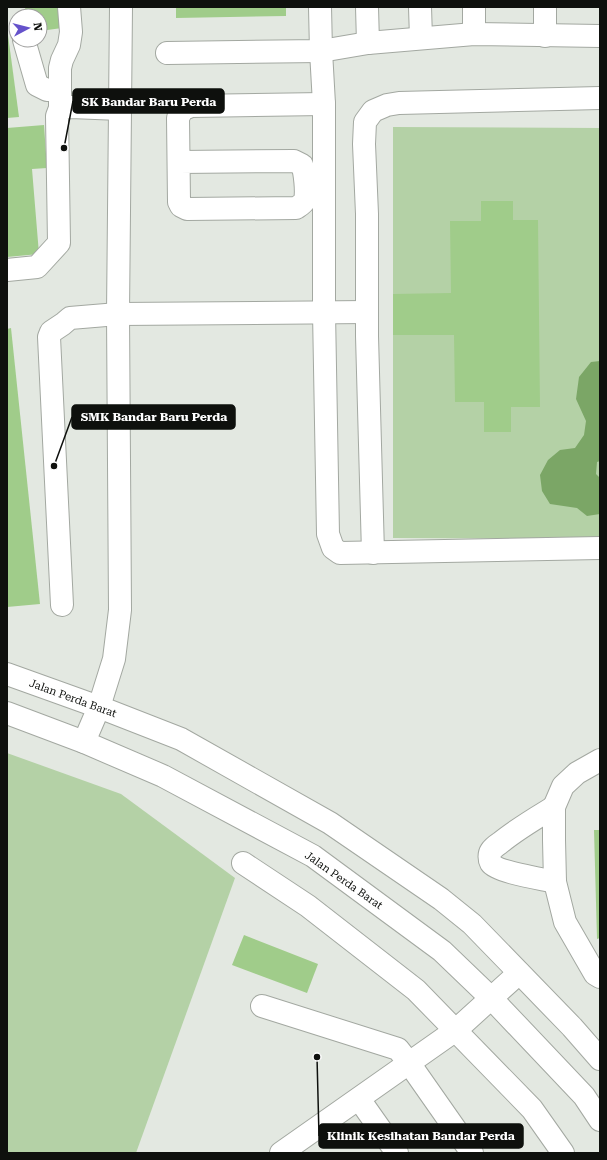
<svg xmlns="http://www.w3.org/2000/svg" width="607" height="1160" font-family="'Roboto Serif',serif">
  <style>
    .green { fill: #b4d1a6 }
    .water { fill: #7ba666 }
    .building { fill: #a0cc8a }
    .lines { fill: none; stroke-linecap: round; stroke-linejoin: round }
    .minor-casing { stroke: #a3a8a1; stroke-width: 24 }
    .minor { stroke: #fff; stroke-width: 22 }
    .labels { text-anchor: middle; stroke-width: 4; stroke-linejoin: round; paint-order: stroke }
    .street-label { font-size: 11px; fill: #0e100d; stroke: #fff }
    .leader { fill: none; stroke: #0e100d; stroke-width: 1.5 }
    .callout-dot { fill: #0e100d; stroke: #fff; stroke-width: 1.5 }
    .callout { fill: #0e100d; stroke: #0e100d; stroke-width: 1.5 }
    .callout-label { font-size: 12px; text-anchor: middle; font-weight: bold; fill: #fff }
  </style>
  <rect width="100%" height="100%" fill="#e3e8e1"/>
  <g class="green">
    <path d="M393,127L600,128V539L393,538Z"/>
    <path d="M7,753L121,794L235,878L136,1153H7Z"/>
  </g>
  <path class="water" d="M600,361V461L597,462L596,474L600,478V514L587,516L577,508L550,504L542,491L540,475L548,460L560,450L575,448L584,435L586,421L576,399L579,377L591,362Z"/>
  <g class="building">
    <path d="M25,7H59L62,28L40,31V16H26Z"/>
    <path d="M176,7H286V16L176,18Z"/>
    <path d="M7,35H8L19,117L7,118Z"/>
    <path d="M44,125L47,168L32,169L39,254L7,257V128Z"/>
    <path d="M481,201H513V220H538L540,407H511V432H484V402H455L454,335H393V294L451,293L450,221H481Z"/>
    <path d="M11,328L40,604L7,607V329Z"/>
    <path d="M594,830H600V938L597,939Z"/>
    <path d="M244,935L318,964L307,993L232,965Z"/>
  </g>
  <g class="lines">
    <defs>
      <g id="minor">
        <path d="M320,7L321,51L324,104V312L328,534L333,548L340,553L600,548"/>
        <path d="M367,7L368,43"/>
        <path d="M420,7L421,38"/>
        <path d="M474,7V34"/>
        <path d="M545,7V36"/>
        <path d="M24,40L37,85L47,90H60"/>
        <path d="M167,53L321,51L368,43L474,34L600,36"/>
        <path d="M60,108V68L62,60L69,45L71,32L69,7"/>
        <path d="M179,162L294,161L302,165C305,172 307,192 305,200C303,204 299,206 296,208L187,209L181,206L179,202L178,118L182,110L191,106L324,104"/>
        <path d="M7,270L37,267L59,243L57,116L60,108L71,107L120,109"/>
        <path d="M373,553L367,336V214L364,144L365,122L373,111L387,105L399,103L600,98"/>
        <path d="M62,605L49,337L51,332L63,324L70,318L118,314L367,312"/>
        <path d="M7,674L99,707L181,739L330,823L441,899L472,924L572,1027L600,1059"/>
        <path d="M7,713L84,742L163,776L313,856L442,951L492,999L584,1096L600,1120"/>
        <path d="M84,742L99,707L114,659L120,610L118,314L121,7"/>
        <path d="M600,760L577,773L563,786L554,807V840L555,882L565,922L595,974L600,977"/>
        <path d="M554,807C536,818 517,829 500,843C497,845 493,848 491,851C489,854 489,859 491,863C497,872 543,879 555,882"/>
        <path d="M243,863L308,906L416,990L532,1109L563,1153"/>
        <path d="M262,1006L398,1049L409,1063L472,1153"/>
        <path d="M359,1099L397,1153"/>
        <path d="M281,1153L456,1030L519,973"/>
      </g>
    </defs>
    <use href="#minor" class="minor-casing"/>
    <use href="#minor" class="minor"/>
  </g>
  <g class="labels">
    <g class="street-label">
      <text transform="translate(73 698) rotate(20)" y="4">Jalan Perda Barat</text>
      <text transform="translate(344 880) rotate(35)" y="4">Jalan Perda Barat</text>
    </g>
  </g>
  <path class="leader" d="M64 148L73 101M54 466L72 417M317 1057L319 1136"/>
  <g class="callout-dot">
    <circle cx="64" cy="148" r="4"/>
    <circle cx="54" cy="466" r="4"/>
    <circle cx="317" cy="1057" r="4"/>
  </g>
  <g class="callout">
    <rect x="73" y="89" width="151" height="24" rx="4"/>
    <rect x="72" y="405" width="163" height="24" rx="4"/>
    <rect x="319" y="1124" width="204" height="24" rx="4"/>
  </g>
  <g class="callout-label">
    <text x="149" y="106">SK Bandar Baru Perda</text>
    <text x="154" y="421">SMK Bandar Baru Perda</text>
    <text x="421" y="1140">Klinik Kesihatan Bandar Perda</text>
  </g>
  <rect width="607" height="1160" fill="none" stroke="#0e100d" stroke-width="16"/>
  <g transform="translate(28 28) rotate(83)"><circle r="19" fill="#ffffff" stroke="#9f9f9e"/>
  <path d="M0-3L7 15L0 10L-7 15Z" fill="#6552cb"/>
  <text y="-6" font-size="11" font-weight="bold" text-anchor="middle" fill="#0e100d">N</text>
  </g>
</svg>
